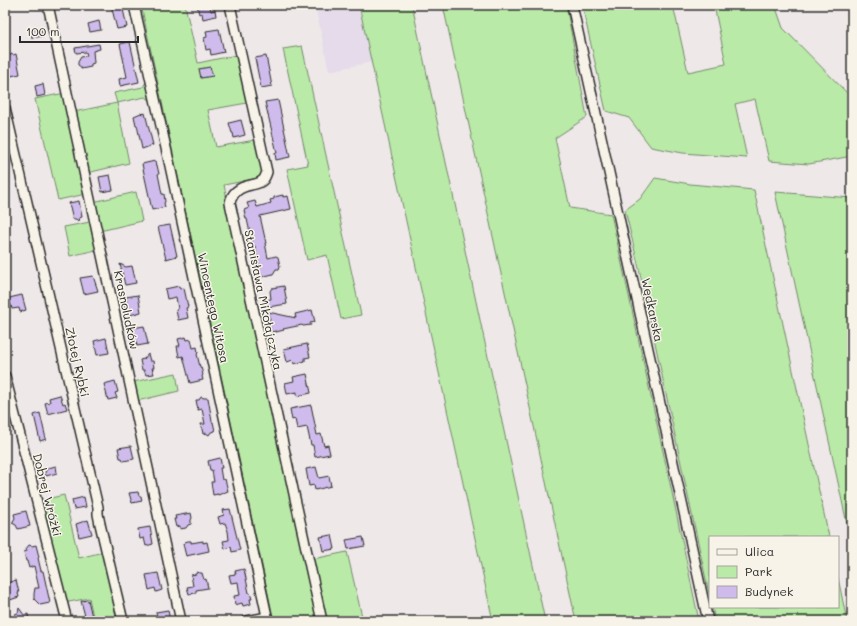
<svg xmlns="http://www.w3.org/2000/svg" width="857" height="626" font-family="Mali,sans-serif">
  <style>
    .built { fill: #e5dbea }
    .green { fill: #baeaa8; stroke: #728a6a }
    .building { fill: #cfbced; stroke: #2b2b2b }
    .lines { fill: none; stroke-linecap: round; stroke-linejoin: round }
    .minor-casing { stroke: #2b2b2b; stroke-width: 12 }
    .minor { stroke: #f7f3e8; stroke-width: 9 }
    .labels { text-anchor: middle; stroke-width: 3; stroke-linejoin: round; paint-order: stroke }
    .street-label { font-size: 12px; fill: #2b2b2b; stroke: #f7f3e8 }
  </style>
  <rect width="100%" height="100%" fill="#efe8e9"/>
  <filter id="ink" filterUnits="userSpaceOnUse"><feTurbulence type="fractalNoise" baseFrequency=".025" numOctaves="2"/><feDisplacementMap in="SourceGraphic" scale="8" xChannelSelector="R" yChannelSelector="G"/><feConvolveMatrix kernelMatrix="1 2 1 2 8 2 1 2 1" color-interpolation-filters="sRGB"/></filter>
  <g filter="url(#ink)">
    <path class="built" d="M315,5H359L372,62L329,71Z"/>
    <g class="green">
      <path d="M141,5H185L198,63L236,55L247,103L208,110L216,147L255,140L263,174L259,178L224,185L319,621H274Z"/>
      <path d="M359,5H412L545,621H493Z"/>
      <path d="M443,5H566L587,117L555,138L570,208L611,214L673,497L699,621H576Z"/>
      <path d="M582,5H673L688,72L726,64L714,5H775L783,28L852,98V156L809,164L769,161L755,99L735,104L747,158L683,153L651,147L629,118L606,111Z"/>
      <path d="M302,46L361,315L341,319L327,255L307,260L287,169L308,165L283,49Z"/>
      <path d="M146,82L150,100L145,97L117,103L129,163L87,173L74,112L117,103L114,93L143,87Z"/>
      <path d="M65,93L86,194L58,200L35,99Z"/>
      <path d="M655,178L690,184L754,190L829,537H710V598L638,264L625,210L640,199Z"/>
      <path d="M136,192L142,221L100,231L93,202Z"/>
      <path d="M775,192L852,198V547Z"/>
      <path d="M90,222L96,250L70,256L64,227Z"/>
      <path d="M176,373L179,391L137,401L133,382Z"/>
      <path d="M64,495L79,558L103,552L119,621H94L89,598L64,603L38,501Z"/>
      <path d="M347,552L363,621H327L313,559Z"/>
      <path d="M838,578L847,621H715L712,607H838Z"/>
    </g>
    <g class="building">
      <path d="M111,5H122L127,27L117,29Z"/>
      <path d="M197,5H210L211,11L215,10L216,16L203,19L202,13L199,14Z"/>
      <path d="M99,21L101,30L90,32L88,24Z"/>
      <path d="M41,28L43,36L32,38L31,30Z"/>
      <path d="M219,29L224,52L211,55L210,49L206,50L204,38L207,37L206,31Z"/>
      <path d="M130,42L139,82L120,86L119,79L127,77L120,44Z"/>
      <path d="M99,44L100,49L93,51L94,63L91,64V67L81,69V67L78,65V62L81,57L87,56L86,52L76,53L75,48Z"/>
      <path d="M11,54L13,55L16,54L20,74L11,76L10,69L6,70L5,57L10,56Z"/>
      <path d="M266,56L272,86L261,88L255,58Z"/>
      <path d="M210,67L213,76L201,78L199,69Z"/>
      <path d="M43,84L45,95L37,97L35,86Z"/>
      <path d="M278,100L290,157L276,160L275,153H277L265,102Z"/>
      <path d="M141,113L142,114L145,113L153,145L142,149L137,125H136L134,116Z"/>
      <path d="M241,120L245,135L234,138L233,133H232L229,123Z"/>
      <path d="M155,161L156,166L157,165L159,174H158L162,194H164L165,202L164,203L165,207L152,210L142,164Z"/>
      <path d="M110,175L113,190L102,192L99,177Z"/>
      <path d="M283,195V197L288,196L291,209L260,216L266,243H265L268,258L276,256L278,257L280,266L279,269H276L273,274L261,277L255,246H253L252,241L251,242L249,233H250L247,219H246L244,210L249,208L247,203L255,201L257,207L271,203L270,200L274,199V197Z"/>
      <path d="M79,201L82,217L79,218L78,221L76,219H73L69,203Z"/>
      <path d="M170,225L177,256L166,259L158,227Z"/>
      <path d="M120,264L126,267L132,266L136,283L125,285Z"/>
      <path d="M93,276L98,291L84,294L80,278Z"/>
      <path d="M179,286L180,289L184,288L188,307L186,308L188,318L178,320L176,310L178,309L176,297L167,299L165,289Z"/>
      <path d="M284,286L287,304L268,307L266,300L271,299L270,291L272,288Z"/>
      <path d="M22,295L26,310L20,312L19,308L12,309L9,298Z"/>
      <path d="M138,295L141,312L130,315L129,310L125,311L123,302L127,301L126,297Z"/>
      <path d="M312,310L315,322L310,323L311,325L303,326L302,325L283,329L284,330L276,332V331L271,332L268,319L270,320L268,312L296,318L295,314Z"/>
      <path d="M144,326L148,344L137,346L136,341L131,342L130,334L134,333L133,328Z"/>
      <path d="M186,337L187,340L191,339L193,348L197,347L198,353L197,354L200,367H201L203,375L202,376L203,380L190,383L183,356L179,357L177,346H180L178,339Z"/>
      <path d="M106,338L109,353L97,355L94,341Z"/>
      <path d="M307,344L310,357L305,358V361L294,364L293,360L287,362L284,349Z"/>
      <path d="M148,354L150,361H153L154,368H152L154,374L146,375L144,370H142L140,360L144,359Z"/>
      <path d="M307,374L311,393L297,396V392L287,394L285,383L294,381L293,377Z"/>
      <path d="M115,381L118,392L115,393L117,398L108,400L104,384Z"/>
      <path d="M60,395L63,404L65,403L67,409L48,414L45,403L50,402L49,398Z"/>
      <path d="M201,397L204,398H208L211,415L212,422H213L215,431L211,432L209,435L206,433L203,434L201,424H205L202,409L198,410L196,400H199Z"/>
      <path d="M311,405L317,435L321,434L324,446L328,445L330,454L315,457L313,445H311L307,427L297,429L295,419L292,420L290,409Z"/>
      <path d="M40,413L46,439L40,441L34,415Z"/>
      <path d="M131,446L134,459L123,461L122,458H120L118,448Z"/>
      <path d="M220,458L222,468H220L222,480L225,479L228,491L218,495V494L213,495L211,482H214L212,470H210L208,461Z"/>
      <path d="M56,466L57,473L46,476L45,472L48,468Z"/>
      <path d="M316,467L319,478L329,476L331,486L315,490L314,485L309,486L306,469Z"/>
      <path d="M138,492L139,496H141L142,501L132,503L129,493Z"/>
      <path d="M84,497L86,507L74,509L72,500Z"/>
      <path d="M230,509L240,550L232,552L231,547L225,549L223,541L229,540L228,531L225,523L220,524L218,517L224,515L223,510Z"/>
      <path d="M26,511L30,526L18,529L16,525L12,523L15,518L14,514Z"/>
      <path d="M191,513L192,518L191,520V524L188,525L186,528L180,529V526L176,527L174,519H176L175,516Z"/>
      <path d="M88,520L92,534L79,537L76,524Z"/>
      <path d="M150,527L153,544L146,546L144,538L140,539L138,529Z"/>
      <path d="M332,535L335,549L323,551L320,537Z"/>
      <path d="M363,537L365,546L348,549L346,540Z"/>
      <path d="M188,541H191V543L203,541V543L207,542L209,551L186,556L183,544L185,542Z"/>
      <path d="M29,545L32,546L36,545L39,557L38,558L41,571H43L50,603L40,605L34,599V594L35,588H39L34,566L29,568L27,561H26L24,552L27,551L26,549Z"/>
      <path d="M244,569L249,593H250L252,599H250L251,604L243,606L242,603L235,605L234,596L240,595L239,589L238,582L231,583L229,575L236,574L235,571Z"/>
      <path d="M197,572L200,573H202L204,580L206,579L208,588L196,590V593L189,594L187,587L193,586L191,575L196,574Z"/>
      <path d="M158,573L162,590L156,592L155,588L149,590L146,575Z"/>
      <path d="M16,580L19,593H18L19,597L10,600L7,587H8L7,583Z"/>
      <path d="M88,600L93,621H73V618L85,616L81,601Z"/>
      <path d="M19,608L24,615L28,614L29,621H9V619L16,617L15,614L18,613Z"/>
      <path d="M168,610L170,621H158L156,612Z"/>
    </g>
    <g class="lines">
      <defs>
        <g id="minor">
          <path d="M48,5L181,621"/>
          <path d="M134,5L170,166L268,621"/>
          <path d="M230,5L267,172C266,175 265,178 263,180C259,184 255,184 251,185C240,187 232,192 230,203L322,621"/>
          <path d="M572,5L708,621"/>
          <path d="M5,108L98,507V514L100,524L123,621"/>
          <path d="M5,376L67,621"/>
          <path d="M247,621L267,617"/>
        </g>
      </defs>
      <use href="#minor" class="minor-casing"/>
      <use href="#minor" class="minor"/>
    </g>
  </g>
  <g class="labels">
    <g class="street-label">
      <text transform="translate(263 300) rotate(78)" y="4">Stanisława Mikołajczyka</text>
      <text transform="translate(213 308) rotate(78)" y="4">Wincentego Witosa</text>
      <text transform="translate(126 310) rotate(78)" y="4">Krasnoludków</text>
      <text transform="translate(652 310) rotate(78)" y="4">Wędkarska</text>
      <text transform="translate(77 362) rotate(77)" y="4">Złotej Rybki</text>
      <text transform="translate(47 495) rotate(76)" y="4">Dobrej Wróżki</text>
    </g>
  </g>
  <rect width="857" height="626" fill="none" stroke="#f7f3e8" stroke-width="20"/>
  <rect x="10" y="10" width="837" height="606" fill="none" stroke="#2b2b2b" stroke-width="1.5" filter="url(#ink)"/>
  <rect x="709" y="536" width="130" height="72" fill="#f7f3e8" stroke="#a5a39c"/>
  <rect x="717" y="549" width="20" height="6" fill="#f7f3e8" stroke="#a5a39c"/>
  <text x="745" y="556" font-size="12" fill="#2b2b2b">Ulica</text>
  <rect x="717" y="566" width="20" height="12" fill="#baeaa8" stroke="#a5a39c"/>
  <text x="745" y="576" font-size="12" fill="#2b2b2b">Park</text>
  <rect x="717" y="586" width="20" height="12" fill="#cfbced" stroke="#a5a39c"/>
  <text x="745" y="596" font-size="12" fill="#2b2b2b">Budynek</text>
  <path d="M20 36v6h118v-6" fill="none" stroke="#2b2b2b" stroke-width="2"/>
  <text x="26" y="36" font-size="12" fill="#2b2b2b" stroke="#f7f3e8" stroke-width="3" paint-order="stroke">100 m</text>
</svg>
